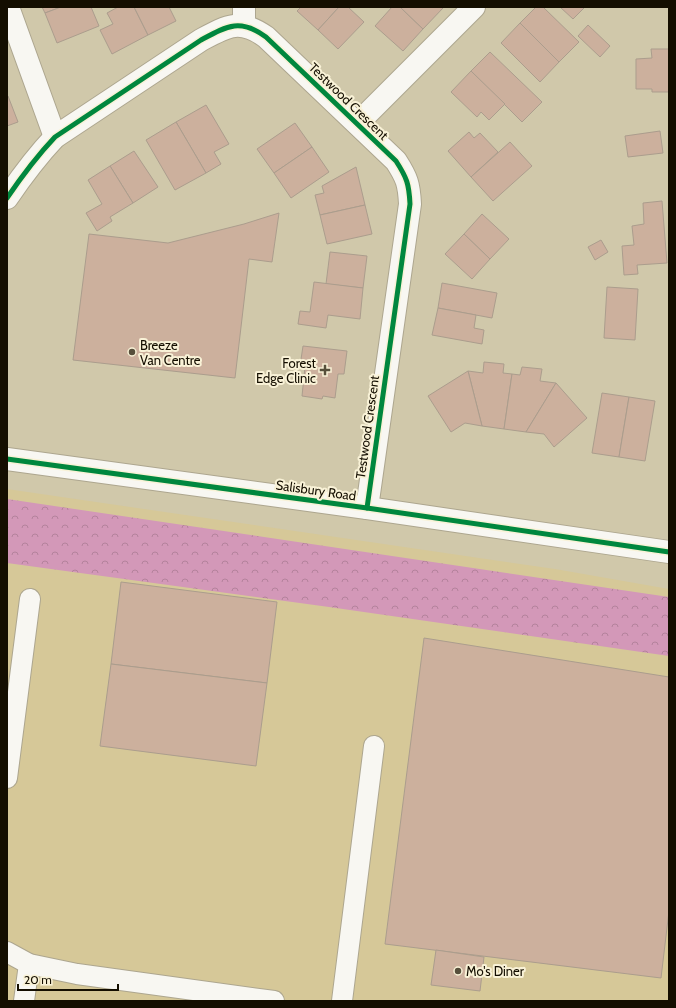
<svg xmlns="http://www.w3.org/2000/svg" width="676" height="1008" font-family="Cabin,sans-serif">
  <style>
    .built { fill: #d6c898 }
    .forest { fill: url(#forest-crowns) }
    .building { fill: #ccb09d; stroke: #ab9d8d }
    .lines { fill: none; stroke-linecap: round; stroke-linejoin: round }
    .lane-casing { stroke: #ada68f; stroke-width: 22 }
    .street-casing { stroke: #ada68f; stroke-width: 24 }
    .primary-casing { stroke: #ada68f; stroke-width: 24 }
    .lane { stroke: #f8f7f2; stroke-width: 20 }
    .street { stroke: #f8f7f2; stroke-width: 22 }
    .primary { stroke: #f8f7f2; stroke-width: 22 }
    .cycleway-casing { stroke: #f9f2d7; stroke-width: 8 }
    .cycleway { stroke: #00873e; stroke-width: 5 }
    .poi-dot { fill: #564f3b; stroke: #f9f2d7; stroke-width: 1.5 }
    .labels { text-anchor: middle; stroke-width: 4; stroke-linejoin: round; paint-order: stroke }
    .street-label { font-size: 13px; fill: #140e00; stroke: #f9f2d7 }
    .poi-label { font-size: 13px; fill: #140e00; stroke: #f9f2d7; text-anchor: start }
  </style>
  <defs>
    <pattern id="forest-crowns" width="20" height="18" patternUnits="userSpaceOnUse"><rect width="20" height="18" fill="#d398b8"/><path d="M2 6a3 3 0 1 1 6 0M12 15a3 3 0 1 1 6 0" fill="none" stroke="#b4829c"/></pattern>
  </defs>
  <rect width="100%" height="100%" fill="#d0c8aa"/>
  <path class="built" d="M7,489L555,569L669,589V1001H7Z"/>
  <path class="forest" d="M7,499L669,597V656L329,607L7,563Z"/>
  <g class="building">
    <path d="M42,7H61L45,13Z"/>
    <path d="M61,7H91L99,26L57,43L45,13Z"/>
    <path d="M118,7H134L148,35L112,54L100,30L113,24L107,13Z"/>
    <path d="M134,7H169L176,21L148,35Z"/>
    <path d="M301,7H339L318,30L297,11Z"/>
    <path d="M339,7H348L364,22L338,49L318,30Z"/>
    <path d="M392,7H400L423,29L403,51L375,26Z"/>
    <path d="M400,7H443V8L423,29Z"/>
    <path d="M536,7H543L579,42L559,62L520,23Z"/>
    <path d="M560,7H585L573,19Z"/>
    <path d="M520,23L559,62L540,82L501,43Z"/>
    <path d="M588,25L610,46L600,57L578,36Z"/>
    <path d="M651,49H669V92H652V89H636V59L652,58Z"/>
    <path d="M490,52L542,102L522,122L471,71Z"/>
    <path d="M471,71L505,104L489,120L481,112L477,117L451,92Z"/>
    <path d="M7,96H8L18,122L7,126Z"/>
    <path d="M206,105L229,144L214,152L221,164L206,173L176,122Z"/>
    <path d="M176,122L206,173L175,190L146,140Z"/>
    <path d="M295,123L312,147L274,173L257,149Z"/>
    <path d="M660,131L663,153L628,157L625,136Z"/>
    <path d="M469,132L474,138L480,133L498,152L471,177L448,151Z"/>
    <path d="M510,142L532,166L493,201L471,177Z"/>
    <path d="M312,147L329,172L291,198L274,173Z"/>
    <path d="M134,151L158,187L133,203L110,166Z"/>
    <path d="M110,166L133,203L110,217L112,221L97,231L86,213L102,204L88,180Z"/>
    <path d="M356,167L365,205L320,215L315,195L324,193L322,186Z"/>
    <path d="M662,201L667,263L637,265L638,274L624,275L622,246L634,245L632,226L644,224L643,203Z"/>
    <path d="M365,205L372,234L327,244L320,215Z"/>
    <path d="M279,213L272,262L249,259L235,378L73,360L89,234L168,243L244,224Z"/>
    <path d="M482,214L509,239L490,259L464,234Z"/>
    <path d="M464,234L490,259L472,279L445,254Z"/>
    <path d="M601,240L608,252L595,260L588,247Z"/>
    <path d="M330,252L367,256L363,288L326,284Z"/>
    <path d="M314,282L363,288L360,319L328,315L326,328L298,324L300,311L310,312Z"/>
    <path d="M442,283L497,293L492,318L438,308Z"/>
    <path d="M607,287L638,289L635,340L604,338Z"/>
    <path d="M438,308L476,315L474,328L484,330L482,344L432,335Z"/>
    <path d="M303,346L347,351L344,374H338L335,398L323,396L322,399L302,396L305,367L300,366Z"/>
    <path d="M484,362L504,364L503,373L512,374L504,429L482,426L468,371L483,373Z"/>
    <path d="M522,367L542,369L540,381L556,383L526,432L504,429L512,374L520,375Z"/>
    <path d="M468,371L482,426L465,423L451,432L428,396Z"/>
    <path d="M556,383L587,418L554,447L544,434L526,432Z"/>
    <path d="M602,393L629,397L619,457L592,453Z"/>
    <path d="M629,397L655,401L645,461L619,457Z"/>
    <path d="M121,582L277,602L267,683L111,664Z"/>
    <path d="M424,638L669,677V911L661,978L385,944Z"/>
    <path d="M111,664L267,683L256,766L100,746Z"/>
    <path d="M436,950L484,957L480,991L431,985Z"/>
  </g>
  <g class="lines">
    <defs>
      <g id="lane">
        <path d="M7,778L30,599"/>
        <path d="M7,952L29,964L77,974L274,1001"/>
        <path d="M24,1001L29,964"/>
        <path d="M342,1001L374,746"/>
      </g>
      <g id="street">
        <path d="M8,7L55,137"/>
        <path d="M244,7V26"/>
        <path d="M358,123L474,7"/>
        <path d="M7,198C22,176 37,156 55,137L201,40C227,26 240,18 266,37L396,161C407,178 409,184 410,204L367,508"/>
      </g>
      <path id="primary" d="M7,459L367,508L669,552"/>
    </defs>
    <use href="#lane" class="lane-casing"/>
    <use href="#street" class="street-casing"/>
    <use href="#primary" class="primary-casing"/>
    <use href="#lane" class="lane"/>
    <use href="#street" class="street"/>
    <use href="#primary" class="primary"/>
    <defs>
      <g id="cycleway">
        <path d="M7,198C22,176 37,156 55,137L201,40C227,26 240,18 266,37L396,161C407,178 409,184 410,204L367,508"/>
        <path d="M7,459L367,508L669,552"/>
      </g>
    </defs>
    <use href="#cycleway" class="cycleway-casing"/>
    <use href="#cycleway" class="cycleway"/>
  </g>
  <g class="poi-dot">
    <circle cx="132" cy="352" r="4"/>
    <path d="M323 364h4v4h4v4h-4v4h-4v-4h-4v-4h4z"/>
    <circle cx="458" cy="971" r="4"/>
  </g>
  <g class="labels">
    <g class="street-label">
      <text transform="translate(349 101) rotate(44)" y="5">Testwood Crescent</text>
      <text transform="translate(367 427) rotate(-82)" y="5">Testwood Crescent</text>
      <text transform="translate(316 490) rotate(8)" y="5">Salisbury Road</text>
    </g>
    <g class="poi-label">
      <text x="140" y="350">Breeze<tspan x="140" dy="15">Van Centre</tspan></text>
      <text x="316" y="368" text-anchor="end">Forest<tspan x="316" dy="15">Edge Clinic</tspan></text>
      <text x="466" y="976">Mo's Diner</text>
    </g>
  </g>
  <rect width="676" height="1008" fill="none" stroke="#140e00" stroke-width="16"/>
  <path d="M18 984v6h100v-6" fill="none" stroke="#140e00" stroke-width="2"/>
  <text x="24" y="984" font-size="12" fill="#140e00" stroke="#f9f2d7" stroke-width="3" paint-order="stroke">20 m</text>
</svg>
